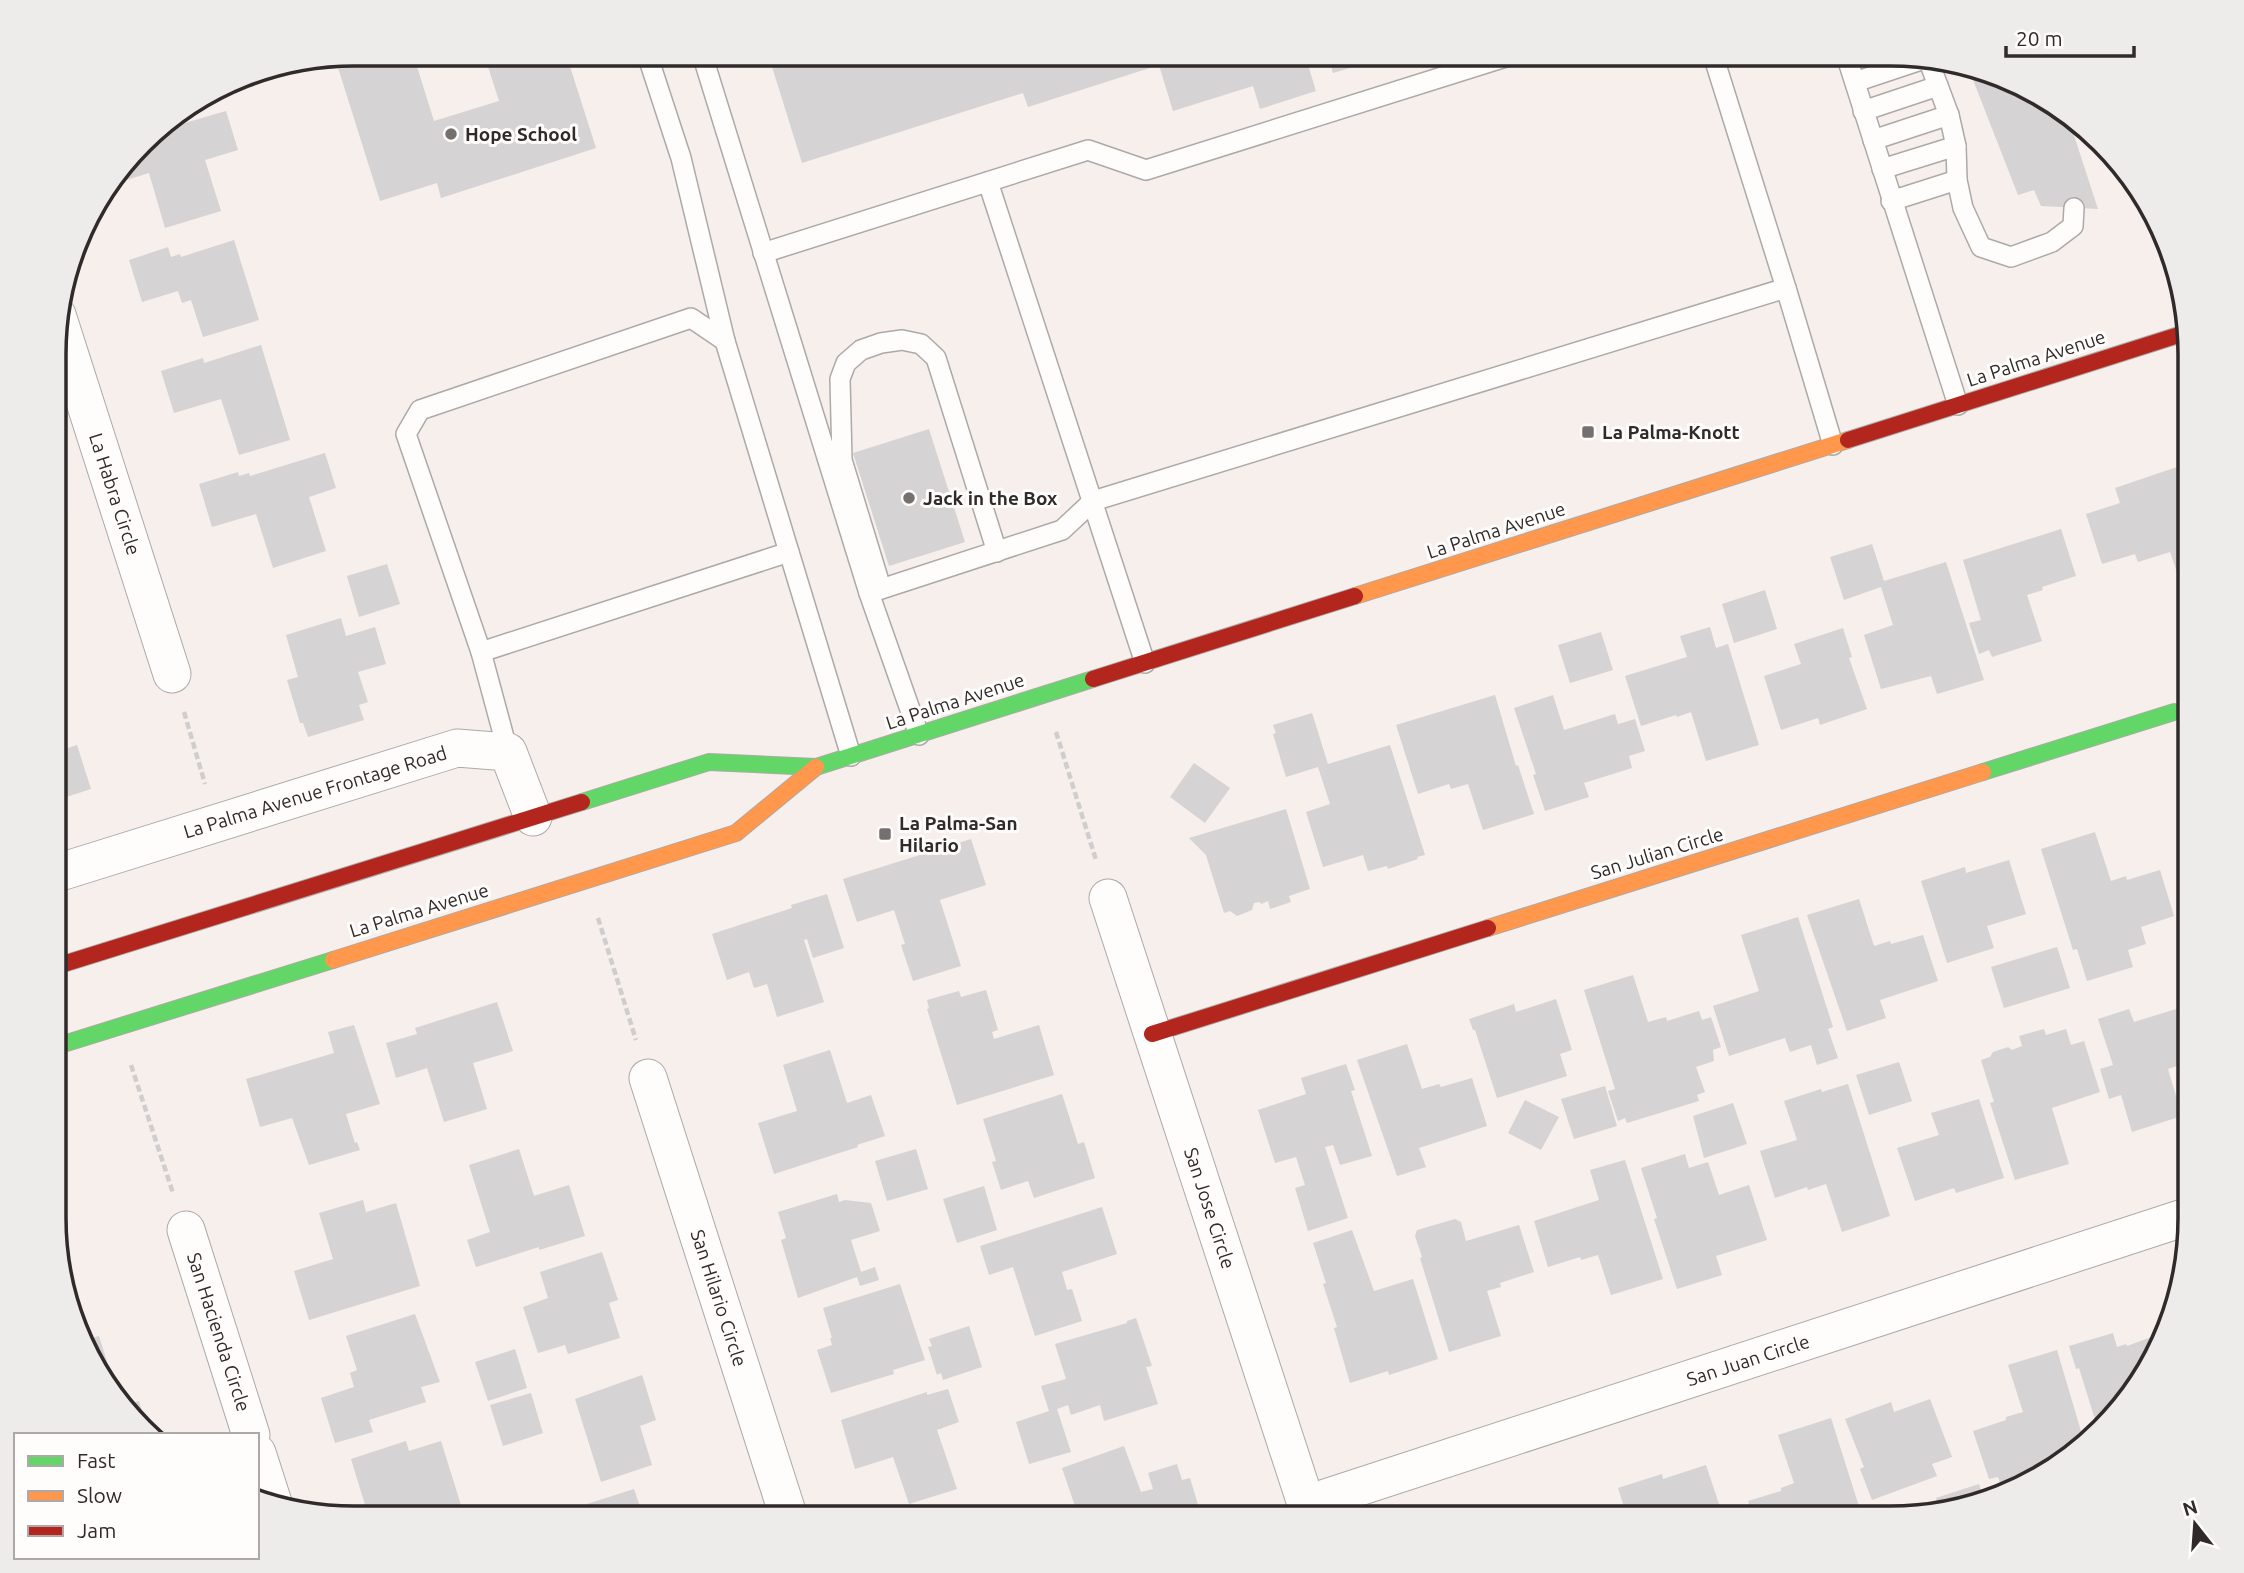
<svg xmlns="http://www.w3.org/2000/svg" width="2244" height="1573" font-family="Ubuntu,sans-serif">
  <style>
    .building { fill: #d5d3d3 }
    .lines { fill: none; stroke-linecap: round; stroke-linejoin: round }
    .lane-casing { stroke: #ada9a7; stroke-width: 22 }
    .street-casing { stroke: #ada9a7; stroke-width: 39 }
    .fast-casing { stroke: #ada9a7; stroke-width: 18 }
    .slow-casing { stroke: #ada9a7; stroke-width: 18 }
    .jam-casing { stroke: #ada9a7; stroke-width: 18 }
    .path { stroke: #d0cecd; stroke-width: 4.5; stroke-dasharray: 7 3.5; stroke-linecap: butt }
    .lane { stroke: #fefdfc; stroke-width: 19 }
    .street { stroke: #fefdfc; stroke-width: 37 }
    .fast { stroke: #63d668; stroke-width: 16 }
    .slow { stroke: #ff974d; stroke-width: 16 }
    .jam { stroke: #b3261e; stroke-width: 16 }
    .poi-dot { fill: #75706e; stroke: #fffdfc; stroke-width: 2.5 }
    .labels { text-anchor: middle; stroke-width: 6; stroke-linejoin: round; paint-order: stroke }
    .poi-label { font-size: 19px; font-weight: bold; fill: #302b2a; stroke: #fffdfc; text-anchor: start }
    .street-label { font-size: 19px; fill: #302b2a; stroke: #fffdfc }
    .rim { fill: none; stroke: #302b2a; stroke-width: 3.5 }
  </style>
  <rect width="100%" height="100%" fill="#f6efec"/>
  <g class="building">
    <path d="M354,54H413L434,121L499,101L484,54H566L596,148L441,198L437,183L380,201L335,58Z"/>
    <path d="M768,54L1393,55L1333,73L1329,59L1308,65L1316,91L1260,109L1253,86L1173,111L1159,65L1028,107L1023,93L802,163Z"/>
    <path d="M1968,67L1986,70L2067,114L2098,209L2041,206L2034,190L2018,195Z"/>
    <path d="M226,111L238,150L205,160L221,211L165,228L149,173L114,184L154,132Z"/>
    <path d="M234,240L259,320L203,337L191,300L182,303L178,291L142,302L129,260L168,247L171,257L180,254L181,257Z"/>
    <path d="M261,345L290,440L239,455L221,399L174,413L161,371L203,358L204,363Z"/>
    <path d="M929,429L965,542L889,566L853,453Z"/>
    <path d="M325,453L336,488L309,497L326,551L273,568L256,514L212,527L199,484L238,472L239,476L249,473L250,476Z"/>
    <path d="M2177,467L2184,491L2189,490V585L2182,587L2170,552L2138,562L2135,554L2102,564L2086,514L2120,503L2115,488Z"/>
    <path d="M2061,529L2076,576L2042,587L2043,590L2027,595L2042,641L1992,657L1989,650L1979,654L1969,623L1981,620L1963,560Z"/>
    <path d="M1872,544L1884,581L1946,562L1984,680L1937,694L1931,676L1881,689L1864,635L1893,625L1881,587L1844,600L1830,557Z"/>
    <path d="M387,564L400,604L359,617L347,576Z"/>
    <path d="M1765,590L1777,629L1734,643L1722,604Z"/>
    <path d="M341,618L346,636L375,627L386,664L358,672L368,702L359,705L364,720L308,737L303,723H300L287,680L298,677L286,635Z"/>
    <path d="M1710,627L1716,648L1728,644L1759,745L1706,761L1691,712L1677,717L1676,715L1641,726L1625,676L1687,657L1680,636Z"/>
    <path d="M1843,628L1852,657L1849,658L1867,709L1820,725L1818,718L1781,730L1764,676L1801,664L1794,644Z"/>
    <path d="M1601,632L1613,670L1570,683L1558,645Z"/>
    <path d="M1495,695L1516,766L1518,765L1534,814L1483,830L1468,784L1451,789L1449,784L1418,794L1396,725Z"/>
    <path d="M1553,695L1564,730L1615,714L1618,724L1635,719L1645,751L1629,756L1632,768L1584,783L1589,797L1545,811L1533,775L1536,774L1514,708Z"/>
    <path d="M1312,713L1328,764L1390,745L1425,855L1417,857L1418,859L1388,869L1387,866L1368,871L1363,855L1323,867L1306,812L1330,804L1318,767L1286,777L1273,734L1276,733L1273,725Z"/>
    <path d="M57,725L65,749L77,745L91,789L57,800Z"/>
    <path d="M1194,763L1230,788L1205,823L1170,797Z"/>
    <path d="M1286,809L1310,889L1289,896L1291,902L1270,909L1268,901L1261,904L1260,902L1254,903L1252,910L1237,916L1230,911L1224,913L1206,855L1189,838Z"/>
    <path d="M2095,832L2111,881L2126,876L2127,880L2160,870L2174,916L2141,927L2146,944L2128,950L2133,967L2087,981L2077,949L2073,950L2041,849Z"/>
    <path d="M971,839L986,885L940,900L961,966L913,981L901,945L905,944L894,910L857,922L843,879Z"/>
    <path d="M2009,860L2026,914L1987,926L1994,948L1947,963L1921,881L1965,867L1966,873Z"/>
    <path d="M827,894L844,948L813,958L807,939L804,940L824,1002L777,1017L767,984L754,988L749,972L727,980L712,934L792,908L791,905Z"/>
    <path d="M1859,899L1874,946L1890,941L1891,944L1923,935L1938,981L1880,1000L1886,1018L1847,1031L1807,915Z"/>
    <path d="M1798,917L1833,1027L1828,1029L1838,1058L1817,1065L1811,1045L1790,1052L1785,1038L1729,1056L1713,1006L1759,991L1741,935Z"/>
    <path d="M2057,947L2070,988L2004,1008L1991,967Z"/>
    <path d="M1633,975L1648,1022L1666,1017L1667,1021L1699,1011L1702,1020L1711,1017L1721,1047L1713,1050L1714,1061L1696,1067L1705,1092L1697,1095L1699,1101L1627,1123L1625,1118L1618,1121L1608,1091L1615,1089L1584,990Z"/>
    <path d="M986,990L998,1030L992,1032L994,1039L1039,1025L1054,1075L957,1105L927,1009L929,1008L927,1000L959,991L961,997Z"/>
    <path d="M1556,999L1572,1050L1560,1054L1567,1076L1497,1098L1475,1030H1473L1469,1019L1514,1004L1516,1012Z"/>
    <path d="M497,1002L513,1051L473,1063L487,1109L444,1122L427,1068L396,1078L386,1043L417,1034L415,1028Z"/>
    <path d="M2189,1005V1058L2185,1059L2186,1063L2168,1069L2182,1116L2132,1132L2121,1095L2109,1099L2100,1069L2113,1065L2098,1019L2129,1009L2134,1022Z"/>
    <path d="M354,1025L380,1104L346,1114L355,1143L357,1142L360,1150L309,1165L292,1118L260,1127L246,1079L334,1053L328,1032Z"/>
    <path d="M2044,1029L2046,1035L2066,1029L2071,1045L2084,1041L2100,1092L2052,1108L2069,1164L2015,1180L1990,1103L1994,1102L1981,1060L1990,1057L1993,1052L2008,1047L2012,1050L2022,1046L2019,1036Z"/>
    <path d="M1407,1044L1422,1089L1439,1084L1441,1087L1472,1078L1487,1126L1419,1148L1426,1167L1397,1176L1357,1060Z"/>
    <path d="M830,1050L847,1103L871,1095L885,1136L857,1145L858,1147L774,1174L758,1123L797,1111L783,1065Z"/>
    <path d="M1899,1062L1912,1101L1869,1115L1856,1075Z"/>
    <path d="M1346,1064L1355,1090L1351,1091L1372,1156L1340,1165L1333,1145L1325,1147L1348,1218L1308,1231L1295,1188L1305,1185L1296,1157L1275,1163L1258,1110L1306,1094L1301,1078Z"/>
    <path d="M1848,1084L1890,1216L1842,1232L1826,1184L1808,1190L1807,1187L1775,1198L1760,1151L1797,1140L1784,1101L1821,1089L1822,1092Z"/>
    <path d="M1605,1086L1617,1126L1574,1139L1561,1099Z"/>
    <path d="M1062,1094L1078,1144L1084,1142L1095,1178L1034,1198L1028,1181L1001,1190L992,1162L996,1161L983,1119Z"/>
    <path d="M1979,1099L2004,1178L1956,1193L1954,1188L1915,1201L1897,1148L1939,1135L1931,1113Z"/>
    <path d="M1525,1100L1559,1117L1541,1150L1508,1133Z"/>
    <path d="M1733,1103L1747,1144L1704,1158L1693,1116Z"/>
    <path d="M519,1149L534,1196L569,1185L585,1236L539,1250V1247L476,1267L467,1240L490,1232L469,1165Z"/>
    <path d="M916,1149L928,1189L887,1201L875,1161Z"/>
    <path d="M1685,1154L1689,1168L1708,1162L1719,1195L1749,1185L1767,1240L1716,1256L1722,1275L1677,1289L1654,1219L1657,1218L1641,1168Z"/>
    <path d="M1625,1160L1663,1279L1611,1295L1598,1255L1581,1260L1580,1257L1548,1267L1534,1221L1599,1200L1590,1170Z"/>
    <path d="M984,1186L997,1230L957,1243L943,1199Z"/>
    <path d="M837,1194L839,1202L845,1200L871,1203L880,1231L851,1240L861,1272L875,1267L879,1280L860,1286L857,1277L798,1298L781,1240L786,1238L778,1212Z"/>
    <path d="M363,1200L366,1212L396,1203L420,1286L309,1320L294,1271L333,1259L319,1213Z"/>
    <path d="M1102,1207L1117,1254L1062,1272L1067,1290L1072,1289L1082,1321L1035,1336L1013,1267L989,1275L980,1246Z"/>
    <path d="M1455,1219L1461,1222L1466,1241L1519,1225L1534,1272L1500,1283L1501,1287L1487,1291L1501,1336L1449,1352L1420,1258L1422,1257L1415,1236L1417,1230Z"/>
    <path d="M1352,1230L1374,1291L1413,1279L1438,1359L1389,1375L1388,1371L1350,1383L1334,1328L1337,1327L1323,1284L1326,1283L1313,1243Z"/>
    <path d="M602,1252L618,1300L609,1303L620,1338L568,1354L565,1345L538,1353L523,1307L548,1298L540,1272Z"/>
    <path d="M900,1284L925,1360L893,1370L894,1374L831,1393L817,1350L832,1345L830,1338H832L823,1308Z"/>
    <path d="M415,1314L440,1382L421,1387L426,1402L369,1420L373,1432L335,1443L321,1398L354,1387L350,1373L357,1370L346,1336Z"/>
    <path d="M1136,1318L1152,1366L1146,1367L1158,1404L1104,1421L1100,1405L1071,1415L1068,1405L1057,1409L1071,1452L1029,1464L1016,1422L1049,1411L1041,1386L1066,1379L1055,1344L1127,1323V1321Z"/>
    <path d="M969,1326L982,1367L943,1380L941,1373L937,1375L928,1347L932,1346L929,1339Z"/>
    <path d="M2165,1332L2128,1401L2097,1426L2079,1368L2076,1369L2069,1346L2113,1333L2117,1347L2126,1344L2127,1346Z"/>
    <path d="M99,1336L114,1384L109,1386L95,1369L85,1340Z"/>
    <path d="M515,1349L527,1388L488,1401L475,1362Z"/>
    <path d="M2057,1350L2083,1438L2023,1488L2003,1492L1998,1477L1989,1479L1973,1431L2006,1420V1417L2023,1412L2008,1365Z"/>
    <path d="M642,1375L656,1420L640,1426L652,1465L601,1482L575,1399Z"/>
    <path d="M948,1389L959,1422L937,1430L957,1489L909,1504L893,1457L855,1469L841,1420L927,1392V1395Z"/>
    <path d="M531,1393L543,1433L503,1446L490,1405Z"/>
    <path d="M1930,1399L1952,1457L1932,1464L1937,1476L1872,1500L1860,1469L1864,1467L1845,1419L1891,1402L1894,1412Z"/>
    <path d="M139,1401L147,1428L126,1405Z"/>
    <path d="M1831,1418L1862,1516L1860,1517V1519H1753L1748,1501L1781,1491V1488L1794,1483L1778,1435Z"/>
    <path d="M406,1441L409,1451L441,1441L465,1518H360L358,1511L366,1508L351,1459Z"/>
    <path d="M1124,1446L1141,1492L1153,1489L1148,1473L1177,1464L1182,1480L1190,1478L1202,1518H1079L1062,1468Z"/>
    <path d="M1706,1465L1724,1519H1628L1618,1488L1662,1474L1663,1479Z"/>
    <path d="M1979,1484L1983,1497L1939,1507L1936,1498Z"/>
    <path d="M634,1489L644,1518H578L577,1513L589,1509L587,1504Z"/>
  </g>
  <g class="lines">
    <defs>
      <g id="lane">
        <path d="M647,54L681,158L725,341"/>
        <path d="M702,54L869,593L1062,530L1093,501L1786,288L1833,445"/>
        <path d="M1713,55L1786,288"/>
        <path d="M1846,55L1958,405"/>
        <path d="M1928,59L1949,115L1956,146L1957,180L1963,208L1981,247L2011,257L2052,242L2073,226L2074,208"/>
        <path d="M1855,82L1927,58"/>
        <path d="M1863,111L1938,86"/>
        <path d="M1873,140L1949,115"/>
        <path d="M1882,169L1956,146"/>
        <path d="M988,182L1145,663"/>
        <path d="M1891,201L1957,180"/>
        <path d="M763,253L1088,150L1146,170L1512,55"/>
        <path d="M481,652L406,434L420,410L691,318L725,341L789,552"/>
        <path d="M919,735L869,593L878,578L842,460L840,379L846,363L861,350L881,343L902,340L921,344L936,358L997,552"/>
        <path d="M508,752L481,652L789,552L851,756"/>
      </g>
      <g id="street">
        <path d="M57,315L172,674"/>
        <path d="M57,873L457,748L508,752L533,817"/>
        <path d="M1108,898L1311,1519"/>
        <path d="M648,1078L789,1518"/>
        <path d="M186,1230L251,1435"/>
        <path d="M257,1453L274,1506"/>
        <path d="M1307,1504L2189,1216"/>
      </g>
      <g id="fast">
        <path d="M1983,772L2174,712"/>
        <path d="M582,802L709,762L816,767L1093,679"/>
        <path d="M57,1046L333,960"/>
      </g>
      <g id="slow">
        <path d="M1355,596L1848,440"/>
        <path d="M1488,928L1983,772"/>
        <path d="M333,960L736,833L816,767"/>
      </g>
      <g id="jam">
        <path d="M1848,440L2188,332"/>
        <path d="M1093,679L1355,596"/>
        <path d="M57,966L582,802"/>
        <path d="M1152,1034L1488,928"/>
      </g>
    </defs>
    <use href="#lane" class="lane-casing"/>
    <use href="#street" class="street-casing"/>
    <use href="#fast" class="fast-casing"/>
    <use href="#slow" class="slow-casing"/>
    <use href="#jam" class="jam-casing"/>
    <g class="path">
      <path d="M184,712L205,784"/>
      <path d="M1056,732L1096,860"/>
      <path d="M598,918L636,1040"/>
      <path d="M131,1065L173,1193"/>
    </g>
    <use href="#lane" class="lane"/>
    <use href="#street" class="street"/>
    <use href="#fast" class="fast"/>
    <use href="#slow" class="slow"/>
    <use href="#jam" class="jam"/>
  </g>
  <g class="poi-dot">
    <circle cx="451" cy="134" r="7"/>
    <rect x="1581" y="425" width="14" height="14" rx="3.5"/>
    <circle cx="909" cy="498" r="7"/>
    <rect x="878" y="827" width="14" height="14" rx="3.5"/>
  </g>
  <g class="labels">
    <g class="poi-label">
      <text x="465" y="141">Hope School</text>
      <text x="1602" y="439">La Palma-Knott</text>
      <text x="923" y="505">Jack in the Box</text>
      <text x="899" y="830">La Palma-San<tspan x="899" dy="22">Hilario</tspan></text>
    </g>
    <g class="street-label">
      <text transform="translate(2036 358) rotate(-18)" y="7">La Palma Avenue</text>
      <text transform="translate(115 494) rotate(72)" y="7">La Habra Circle</text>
      <text transform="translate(1496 530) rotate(-18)" y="7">La Palma Avenue</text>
      <text transform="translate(955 701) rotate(-18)" y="7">La Palma Avenue</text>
      <text transform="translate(315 792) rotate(-17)" y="7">La Palma Avenue Frontage Road</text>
      <text transform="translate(1657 853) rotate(-17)" y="7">San Julian Circle</text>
      <text transform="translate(419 910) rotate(-17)" y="7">La Palma Avenue</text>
      <text transform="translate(1210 1208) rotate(72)" y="7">San Jose Circle</text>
      <text transform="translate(719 1298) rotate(72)" y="7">San Hilario Circle</text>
      <text transform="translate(219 1332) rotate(72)" y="7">San Hacienda Circle</text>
      <text transform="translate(1748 1360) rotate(-18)" y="7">San Juan Circle</text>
    </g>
  </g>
  <path d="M0 0H2244V1573H0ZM354 66H1890A288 288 0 0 1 2178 354V1218A288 288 0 0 1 1890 1506H354A288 288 0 0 1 66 1218V354A288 288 0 0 1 354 66Z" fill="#eeeceb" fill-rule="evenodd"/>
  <path class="rim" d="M354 66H1890A288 288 0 0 1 2178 354V1218A288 288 0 0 1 1890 1506H354A288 288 0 0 1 66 1218V354A288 288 0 0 1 354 66Z"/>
  <rect x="14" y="1433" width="245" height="126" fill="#fffdfc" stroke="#aca9a8" stroke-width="2"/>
  <rect x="28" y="1456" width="35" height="10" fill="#63d668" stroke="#aca9a8" stroke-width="2"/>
  <text x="77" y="1468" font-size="21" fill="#302b2a">Fast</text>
  <rect x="28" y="1491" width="35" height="10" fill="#ff974d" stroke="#aca9a8" stroke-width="2"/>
  <text x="77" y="1503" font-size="21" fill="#302b2a">Slow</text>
  <rect x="28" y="1526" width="35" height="10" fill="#b3261e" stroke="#aca9a8" stroke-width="2"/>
  <text x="77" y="1538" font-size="21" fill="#302b2a">Jam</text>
  <g transform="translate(2195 1524) rotate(343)" stroke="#fffdfc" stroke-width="5" paint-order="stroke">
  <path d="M0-5L12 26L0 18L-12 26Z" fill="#302b2a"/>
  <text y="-10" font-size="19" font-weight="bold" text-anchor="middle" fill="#302b2a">N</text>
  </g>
  <path d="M2006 46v10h128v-10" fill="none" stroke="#302b2a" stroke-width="3.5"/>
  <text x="2016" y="46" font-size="21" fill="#302b2a" stroke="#fffdfc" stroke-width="5" paint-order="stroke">20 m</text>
</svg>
